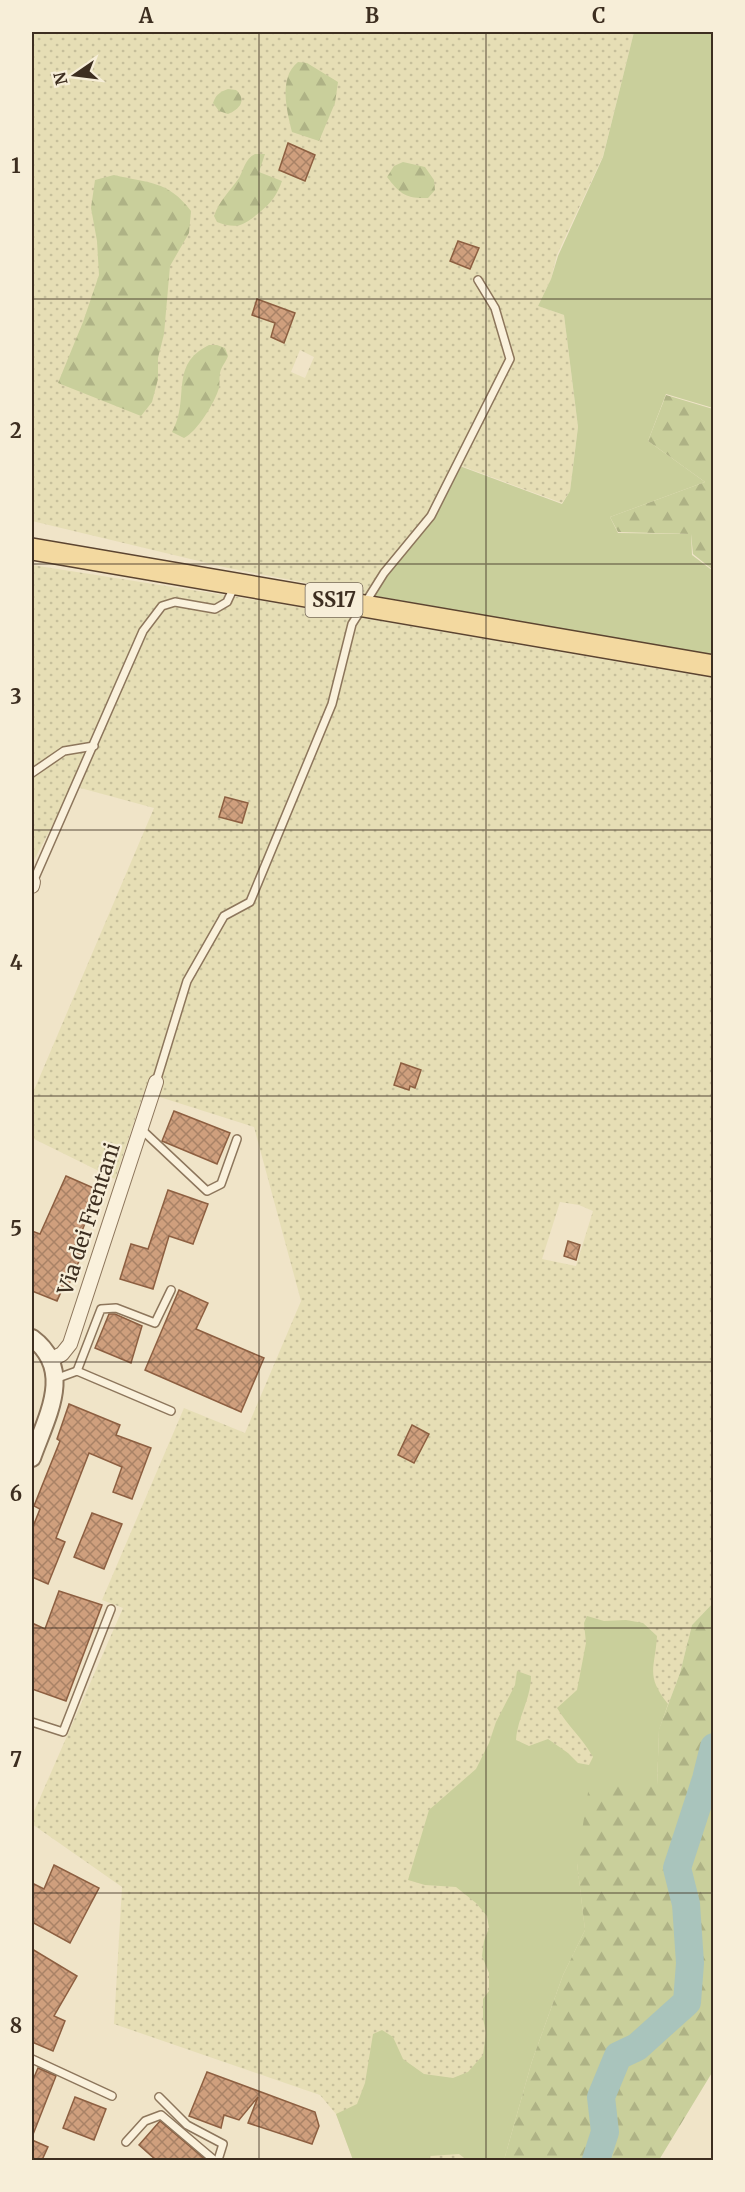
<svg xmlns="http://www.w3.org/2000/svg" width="745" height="2192" font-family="Merriweather,serif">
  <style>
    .farmland { fill: url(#farmland-dots); fill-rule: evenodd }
    .grass { fill: #c9cf9b }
    .forest { fill: url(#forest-firs) }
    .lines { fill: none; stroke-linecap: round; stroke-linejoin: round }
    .river { stroke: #a9c4bc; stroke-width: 28 }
    .building { fill: url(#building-cross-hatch); stroke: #8d5f41; stroke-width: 1.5 }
    .service-casing { stroke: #8d765c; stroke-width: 10 }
    .minor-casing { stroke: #8d765c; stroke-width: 16 }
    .tertiary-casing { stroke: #8d765c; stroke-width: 20 }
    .primary-casing { stroke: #5b4430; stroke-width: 24 }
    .service { stroke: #faf1dc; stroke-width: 7 }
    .minor { stroke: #faf1dc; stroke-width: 14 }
    .tertiary { stroke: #faf1dc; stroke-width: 16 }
    .primary { stroke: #f3d9a0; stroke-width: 21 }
    .grid { fill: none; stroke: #3d2e20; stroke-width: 1.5; stroke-opacity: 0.55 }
    .labels { text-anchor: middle; stroke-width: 4.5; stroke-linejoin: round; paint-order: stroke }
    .shield { fill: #f7eed8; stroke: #756857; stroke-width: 1.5 }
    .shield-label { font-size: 20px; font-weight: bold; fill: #3d2e20 }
    .street-label { font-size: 21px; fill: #3d2e20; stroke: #f7eed8 }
    .neatline { fill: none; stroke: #3d2e20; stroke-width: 2 }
    .grid-label { font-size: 20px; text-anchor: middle; font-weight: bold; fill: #3d2e20 }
  </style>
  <defs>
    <pattern id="farmland-dots" width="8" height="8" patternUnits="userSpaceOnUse" patternTransform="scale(1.5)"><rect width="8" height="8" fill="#e6deb5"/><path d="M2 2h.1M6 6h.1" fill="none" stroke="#c6bf9b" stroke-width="1.8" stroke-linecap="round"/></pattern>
    <pattern id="forest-firs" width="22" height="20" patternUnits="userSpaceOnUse" patternTransform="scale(1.5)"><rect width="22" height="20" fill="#c9cf9b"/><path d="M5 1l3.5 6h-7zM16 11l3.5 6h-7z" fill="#aeb285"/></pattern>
    <pattern id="building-cross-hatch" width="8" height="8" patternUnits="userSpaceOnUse" patternTransform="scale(1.5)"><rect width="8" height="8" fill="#cf9f7d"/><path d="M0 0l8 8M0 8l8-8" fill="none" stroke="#a98266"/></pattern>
  </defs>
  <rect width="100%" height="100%" fill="#f0e4c8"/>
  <g class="farmland">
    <path d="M32,32H634L603,156L557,255L551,279L538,306L564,315L578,427L570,491L562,503L456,464L431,515L370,595L228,568L32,521ZM300,350L314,357L305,378L291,372Z"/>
    <path d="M32,565L269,602L713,678V1603L692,1625L680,1673L659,1729L657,1785L563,1975L532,2061L504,2160H353L336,2114L320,2095L114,2024L122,1887L32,1824V1816L123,1608L102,1600L184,1408L245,1433L301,1301L254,1127L144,1092L115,1179L32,1138V1095L154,808L73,786L32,864ZM560,1202L579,1205L593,1211L576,1266L542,1259Z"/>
  </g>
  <g class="grass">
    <path d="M634,32H713V408L666,394L648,441L705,482L610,517L618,533L691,534L692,555L713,571V655L370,595L431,516L457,465L562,504L570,491L578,427L564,315L538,306L551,279L558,256L603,157Z"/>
    <path d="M587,1616L604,1621L626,1620L643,1623L657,1636C655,1669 645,1675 668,1704L659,1730L657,1785L577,1863L585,1930L563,1975L532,2061L504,2160H467L459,2154L430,2156L429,2160H353L336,2114L357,2104L365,2083L373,2034L382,2030L393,2037L403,2059L424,2074L453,2078L468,2072L483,2055L486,2033L483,2018V1999L489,1991V1973L482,1956L484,1941L489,1928L487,1916L476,1903L456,1887L425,1885L408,1880L429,1810L476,1769L489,1743L496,1722L515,1685L517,1671L531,1676C531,1699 518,1716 516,1740L529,1746L548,1739L568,1753L578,1763L589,1765L593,1757C583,1739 568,1726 557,1708L577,1690L586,1643L584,1623Z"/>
  </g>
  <g class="forest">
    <path d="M298,62L307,63L338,82L335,103L319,141L292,132C287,111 278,78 298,62Z"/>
    <path d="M228,89L236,90C247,100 240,109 228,114L219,111L213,103C216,95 219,92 228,89Z"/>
    <path d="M255,154H265L259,172L282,181C277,195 272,202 260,212C244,225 238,230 217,222L214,216C219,201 230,191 239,178C244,169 245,159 255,154Z"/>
    <path d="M403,162L425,167L434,180L435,190L428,198C406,199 400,194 387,177L394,166Z"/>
    <path d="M114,175C147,183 168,180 191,211L189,233L170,266L164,334L158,358V379L152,402L141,416L58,383L83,322L99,275L97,241L91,208L95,180Z"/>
    <path d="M209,345H217L225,348L228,356C226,362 221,367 220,373C219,378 220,383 219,388C215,402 197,432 184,438L172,432C191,399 168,365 209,345Z"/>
    <path d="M666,395L713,409V570L693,554L691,534L618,532L610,517L705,482L648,441Z"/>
    <path d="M713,1603V2071L659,2160H504L532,2061L563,1975L585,1930L577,1863L589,1786L657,1785L659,1729L680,1673L692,1625Z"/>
  </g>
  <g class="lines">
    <path class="river" d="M596,2160L605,2132L601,2097L618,2056L637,2047L687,2002L690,1963L686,1904L677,1868L706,1779L714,1747"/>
  </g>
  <g class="building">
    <path d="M288,143L315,155L305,181L279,170Z"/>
    <path d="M458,241L479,248L470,269L450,261Z"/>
    <path d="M257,299L295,313L284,343L271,337L275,323L252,315Z"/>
    <path d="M225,797L248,803L242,823L219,817Z"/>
    <path d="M401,1063L421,1070L415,1088L410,1086L409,1090L394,1085Z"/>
    <path d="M174,1111L230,1133L217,1164L162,1141Z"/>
    <path d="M66,1176L98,1190L75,1249L83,1252L69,1284L65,1283L57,1301L32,1291V1231L40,1234Z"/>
    <path d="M168,1190L208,1204L193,1244L169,1236L153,1289L120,1279L131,1244L148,1249Z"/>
    <path d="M568,1241L580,1245L576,1260L564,1256Z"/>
    <path d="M179,1290L208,1303L196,1329L264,1358L241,1412L145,1370Z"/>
    <path d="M109,1314H115L142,1326L131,1363L95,1348Z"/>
    <path d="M69,1404L120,1425L116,1435L151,1448L132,1499L113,1492L122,1467L89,1453L56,1538L65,1542L48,1584L32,1577V1529L40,1509L34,1506L60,1441L57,1439Z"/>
    <path d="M412,1425L429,1434L414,1463L398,1455Z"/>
    <path d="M92,1513L122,1524L104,1569L74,1557Z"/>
    <path d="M59,1591L102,1605L66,1701L32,1689V1623L45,1629Z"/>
    <path d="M54,1865L99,1888L70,1943L32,1922V1883L44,1889Z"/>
    <path d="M32,1949L77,1976L54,2016L65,2021L53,2051L32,2042Z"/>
    <path d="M38,2068L56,2076L32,2137V2082Z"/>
    <path d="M207,2072L315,2112L319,2126L312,2144L248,2123L258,2097L239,2120L224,2115L221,2128L189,2116Z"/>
    <path d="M75,2097L106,2109L94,2140L63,2128Z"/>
    <path d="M160,2121L206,2160H156L139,2145Z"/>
    <path d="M32,2140L48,2147L42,2160H32Z"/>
  </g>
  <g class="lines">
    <defs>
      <g id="service">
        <path d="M32,773L64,751L94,746"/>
        <path d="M33,882L143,631L162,606L175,602L215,609L227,602L235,585"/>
        <path d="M156,1082L187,981L224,916L250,902L332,704L352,624L384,573L431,516L510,359L495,308L478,280"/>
        <path d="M141,1129L207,1191L221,1184L237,1139"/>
        <path d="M77,1371L101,1309L116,1308L155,1323L171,1290"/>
        <path d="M55,1379L77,1371L171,1411"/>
        <path d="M32,1722L63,1732L111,1609"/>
        <path d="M32,2059L112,2096"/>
        <path d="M159,2097L187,2125L223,2144L218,2160"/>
        <path d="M126,2142L145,2121L161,2115L214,2160"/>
      </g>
      <g id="minor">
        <path d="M32,886L33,882"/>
        <path d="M50,1360L62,1354L70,1344L156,1082"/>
      </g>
      <path id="tertiary" d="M32,1338C75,1370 46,1418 32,1458"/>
      <path id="primary" d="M32,549L714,666"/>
    </defs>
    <use href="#service" class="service-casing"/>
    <use href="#minor" class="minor-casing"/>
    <use href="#tertiary" class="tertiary-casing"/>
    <use href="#primary" class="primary-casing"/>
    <use href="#service" class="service"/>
    <use href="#minor" class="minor"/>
    <use href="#tertiary" class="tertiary"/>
    <use href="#primary" class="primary"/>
  </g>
  <path class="grid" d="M259,32V2160M486,32V2160M32,299H714M32,564H714M32,830H714M32,1096H714M32,1362H714M32,1628H714M32,1893H714"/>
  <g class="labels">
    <rect class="shield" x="305.5" y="583" width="57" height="34" rx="4.5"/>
    <g class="shield-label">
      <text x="334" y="607">SS17</text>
    </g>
    <g class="street-label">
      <text transform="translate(89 1219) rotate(-72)" y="7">Via dei Frentani</text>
    </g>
  </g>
  <rect width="745" height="2192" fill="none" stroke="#f7eed8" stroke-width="66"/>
  <g transform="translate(75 75) rotate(256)" stroke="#f7eed8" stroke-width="4.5" paint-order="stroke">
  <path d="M0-4.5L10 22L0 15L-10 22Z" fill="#3d2e20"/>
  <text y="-9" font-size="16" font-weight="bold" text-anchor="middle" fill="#3d2e20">N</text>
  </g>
  <rect x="33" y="33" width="679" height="2126" class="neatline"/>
  <g class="grid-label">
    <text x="146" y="23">A</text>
    <text x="372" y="23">B</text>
    <text x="599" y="23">C</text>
    <text x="16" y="173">1</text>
    <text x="16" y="438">2</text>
    <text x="16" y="704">3</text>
    <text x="16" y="970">4</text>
    <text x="16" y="1236">5</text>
    <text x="16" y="1501">6</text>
    <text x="16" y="1767">7</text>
    <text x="16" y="2033">8</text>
  </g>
</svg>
